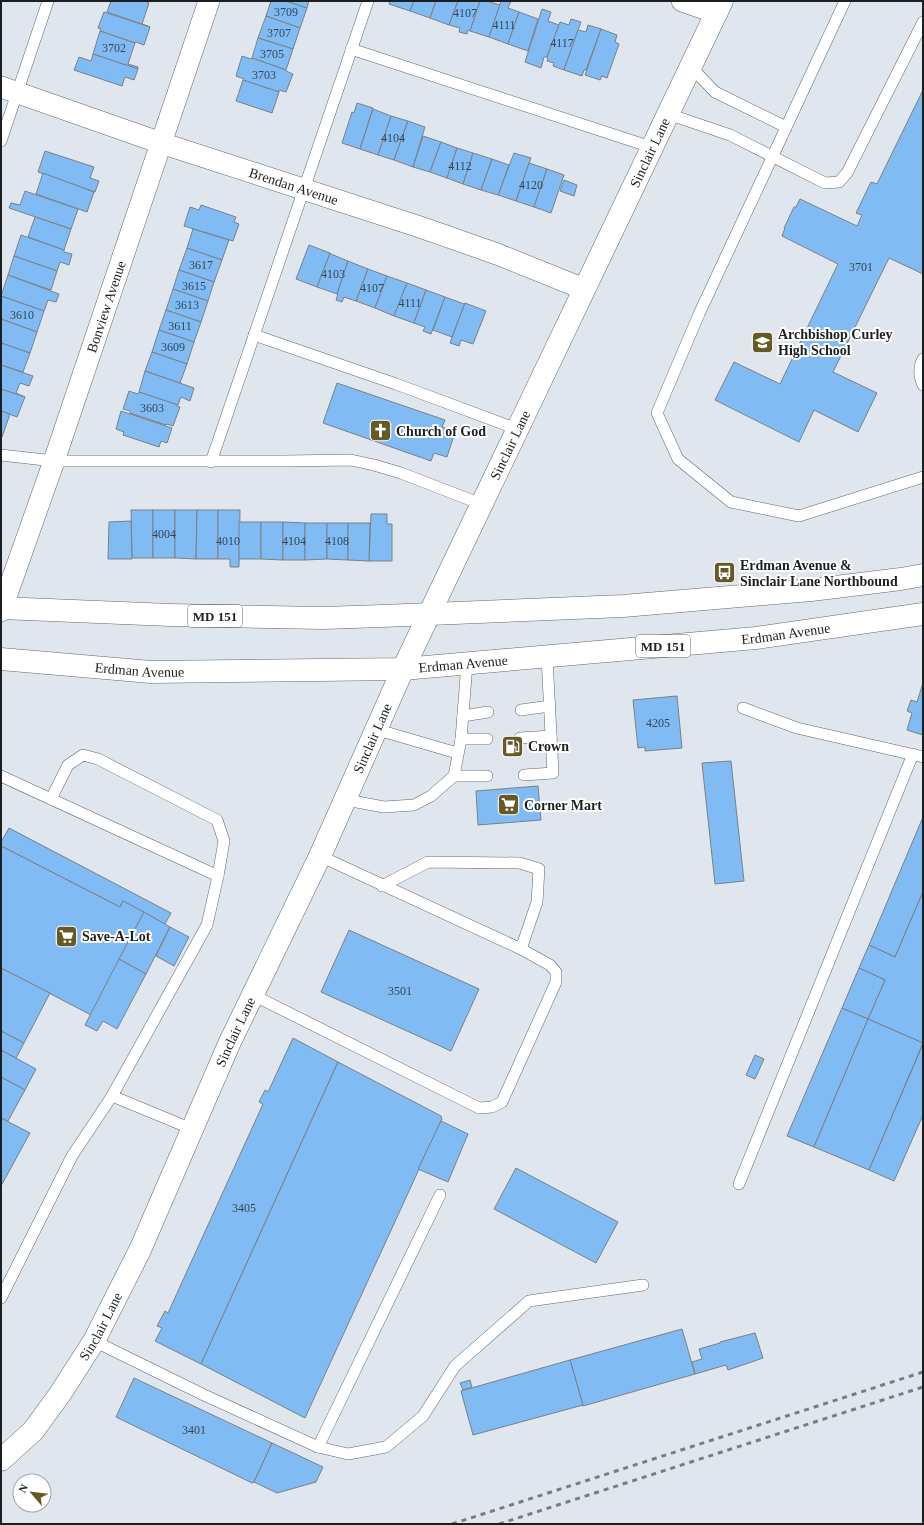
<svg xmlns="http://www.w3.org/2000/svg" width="924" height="1525" font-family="'Times New Roman',serif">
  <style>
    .building { fill: #80bcf3; stroke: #7a8086 }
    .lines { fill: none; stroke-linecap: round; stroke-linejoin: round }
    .service-casing { stroke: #61676c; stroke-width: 12 }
    .minor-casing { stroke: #61676c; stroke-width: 22 }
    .secondary-casing { stroke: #61676c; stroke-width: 23 }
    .primary-casing { stroke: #61676c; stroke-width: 23 }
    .service { stroke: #fff; stroke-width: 11 }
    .minor { stroke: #fff; stroke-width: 21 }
    .secondary { stroke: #fff; stroke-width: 22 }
    .primary { stroke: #fff; stroke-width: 22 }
    .rail { stroke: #797d82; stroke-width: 3; stroke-dasharray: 5 5; stroke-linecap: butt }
    .labels { text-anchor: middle; stroke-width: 4; stroke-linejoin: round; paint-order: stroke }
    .number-label { font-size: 12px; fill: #354656 }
    .shield { fill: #fff; stroke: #606264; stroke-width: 1 }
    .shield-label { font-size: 13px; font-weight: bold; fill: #1c1f21 }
    .street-label { font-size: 14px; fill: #1c1f21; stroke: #fff }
    .poi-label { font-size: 14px; font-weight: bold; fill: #1c1f21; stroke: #fff; text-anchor: start }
  </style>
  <rect width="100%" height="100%" fill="#e0e6ed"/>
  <g class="building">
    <path d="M111,1H145L149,3L142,24L150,27L107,12Z"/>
    <path d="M271,1H286L307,8L300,28L266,16Z"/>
    <path d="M286,1H309L307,8Z"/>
    <path d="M390,1H414L410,11L389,4Z"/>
    <path d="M414,1H436L430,18L410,11Z"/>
    <path d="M436,1H458L449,25L430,18Z"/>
    <path d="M458,1H480L470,31L468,30L467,34L459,32L460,28L449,25Z"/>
    <path d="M480,1H487L500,5L489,37L470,31Z"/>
    <path d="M501,1H511L508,8L519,12L508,44L489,37Z"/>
    <path d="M542,9L551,12L548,21L559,25L547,57H544L541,68L525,62Z"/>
    <path d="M104,12L150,27L144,45L136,42L135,43L100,31L101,29L98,28Z"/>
    <path d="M519,12L538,19L528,51L508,44Z"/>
    <path d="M266,16L300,28L293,49L258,38Z"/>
    <path d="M571,19L581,22L564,70L553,66L554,63L547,61L548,58L547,57L560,22L569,25Z"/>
    <path d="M588,25L601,29L586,70H584L582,76L564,70L578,30L586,32Z"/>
    <path d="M601,29L617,35L615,42L619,44L607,78L602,76L600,80L585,75Z"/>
    <path d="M100,31L135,43L128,64L138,67V69L93,54Z"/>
    <path d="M258,38L293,49L286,70L252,58Z"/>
    <path d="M93,54L138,69L134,80L125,77L122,86L74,70L79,57L91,61Z"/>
    <path d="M242,56L251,59L252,58L286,70V71L293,74L286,92L279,90V92L243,80L244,79L236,76Z"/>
    <path d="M243,80L279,92L272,113L236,101Z"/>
    <path d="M923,90V274L889,258L833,372L877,393L858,432L814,410L799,442L715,400L734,362L780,384L838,264L782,236L785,228H784L794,207H796L800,199L857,226L862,215L856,213L871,182L877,184Z"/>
    <path d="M357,103L373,108L360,149L342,143L352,112L354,113Z"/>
    <path d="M373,109L391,116L378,155L360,149Z"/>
    <path d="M391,116L408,121L394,160L378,155Z"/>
    <path d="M408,121L425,127L413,167L394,160Z"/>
    <path d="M423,136L441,142L430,172L413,167Z"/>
    <path d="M441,142L457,148L447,178L430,172Z"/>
    <path d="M457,148L473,153L463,184L447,178Z"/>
    <path d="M45,151L94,167L90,178L99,181L95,192L38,172Z"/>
    <path d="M473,153L492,159L481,190L463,184Z"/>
    <path d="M514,153L531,158L516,201L498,195Z"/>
    <path d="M492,159L509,165L498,195L481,190Z"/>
    <path d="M529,163L547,169L534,207L516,201Z"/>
    <path d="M547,169L564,175L551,213L534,207Z"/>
    <path d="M43,173L94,192L87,212L36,194Z"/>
    <path d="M564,180L577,185L574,196L560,191Z"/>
    <path d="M25,191L78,209L71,229L9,208L11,203L20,205Z"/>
    <path d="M201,205L236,217L234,222L239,224L233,241L184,226L190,207L199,210Z"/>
    <path d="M35,217L71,229L64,250L28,237Z"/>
    <path d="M193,229L229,240L222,260L187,248Z"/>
    <path d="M21,235L64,250V252L72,254L69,265L60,262L57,271L14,256Z"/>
    <path d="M309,245L330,253L317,287L296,279Z"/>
    <path d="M187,248L222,260L214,282L179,270Z"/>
    <path d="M330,253L331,254L348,261L337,294L317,287Z"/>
    <path d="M14,256L57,271L51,290L8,275Z"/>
    <path d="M348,261L368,269L356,301L344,297L342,302L336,300L338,294H337Z"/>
    <path d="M368,269L387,276L375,308L356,301Z"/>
    <path d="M179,270L214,282L208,301L173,289Z"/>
    <path d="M8,275L59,294L56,302L48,300L44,311L1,296Z"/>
    <path d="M387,276L407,283L394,316L375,308Z"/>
    <path d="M407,283L426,290L414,323L394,316Z"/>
    <path d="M173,289L208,301L201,322L166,310Z"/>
    <path d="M426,290L445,297L431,334L423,331L425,327L414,323Z"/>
    <path d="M1,296L44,311L37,332L1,319Z"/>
    <path d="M445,297L464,304L465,303L452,337L433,330Z"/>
    <path d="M465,303L486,311L473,344L461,340L459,346L450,343Z"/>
    <path d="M166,310L201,322L194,342L159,330Z"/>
    <path d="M1,319L37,332L30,353L1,343Z"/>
    <path d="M159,330L194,342L187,364L152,352Z"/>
    <path d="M1,343L30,353L23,372L1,365Z"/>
    <path d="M152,352L187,364L180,383L145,371Z"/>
    <path d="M1,365L33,376L29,386L20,383L16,393L25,397L1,389Z"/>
    <path d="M145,371L194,388L190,401L181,397L178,405L139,392Z"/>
    <path d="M337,383L445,420L442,427L455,432L447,457L434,453L431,461L323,423Z"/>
    <path d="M1,389L25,397L17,417L1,411Z"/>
    <path d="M129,391L138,394L139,392L178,405L177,406L180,407L173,426L167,424L166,425L130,413V411L123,409Z"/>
    <path d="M1,411L10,414L2,437L1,436Z"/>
    <path d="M121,411L172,428L167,443L161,441L159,447L123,435L124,432L116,429Z"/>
    <path d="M131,510H153V558H132Z"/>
    <rect x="153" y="510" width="22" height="48"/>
    <path d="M175,510H197L196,559L175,558Z"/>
    <path d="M197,510H218V559H196Z"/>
    <path d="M218,510H240L239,567H230V559H218Z"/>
    <path d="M371,514H387V524H392V561H369Z"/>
    <path d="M131,521L132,559H108L109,522Z"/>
    <rect x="239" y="522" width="22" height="37"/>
    <path d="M261,522H283V560L261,559Z"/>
    <path d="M283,522L305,523V560H283Z"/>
    <path d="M305,523H327V559L305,560Z"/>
    <path d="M327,523H348V560L327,559Z"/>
    <path d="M348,523H370L369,561L348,560Z"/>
    <path d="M923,683V735L907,730L912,713L907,711L911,700L917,702Z"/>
    <path d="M677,696L682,748L645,751V747L638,748L633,700Z"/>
    <path d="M731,761L744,881L715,884L702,763Z"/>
    <path d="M538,786L541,820L478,825L476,791Z"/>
    <path d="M923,817V892L895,957L869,945Z"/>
    <path d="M9,828L171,913L165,924L123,901L120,907L1,846V842Z"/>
    <path d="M1,846L120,907L123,901L144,912L91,1015L1,968Z"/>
    <path d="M923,892V1043L868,1019L885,980L859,968L869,945L895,957Z"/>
    <path d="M144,912L170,927L146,974L119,959Z"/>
    <path d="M170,927L189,937L174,966L156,956Z"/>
    <path d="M349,930L479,989L451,1051L321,992Z"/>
    <path d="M119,959L146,974L117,1029L103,1021L97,1031L85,1025Z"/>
    <path d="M1,968L50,993L24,1043L1,1031Z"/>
    <path d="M859,968L885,980L868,1019L842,1008Z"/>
    <path d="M842,1008L868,1019L814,1147L787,1136Z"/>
    <path d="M868,1019L923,1043L869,1170L814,1147Z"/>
    <path d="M1,1031L24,1043L16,1058L1,1050Z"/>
    <path d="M293,1038L338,1062L201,1364L155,1341L162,1328L157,1326L165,1311L168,1313L263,1104L259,1102L265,1090L268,1092Z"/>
    <path d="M923,1044V1115L894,1181L869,1170Z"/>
    <path d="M1,1050L36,1069L25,1090L1,1077Z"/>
    <path d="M755,1055L764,1059L755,1079L746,1075Z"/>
    <path d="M338,1062L441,1116L442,1119L305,1418L201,1364Z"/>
    <path d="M1,1077L25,1090L8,1121L1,1118Z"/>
    <path d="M1,1118L30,1133L1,1186Z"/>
    <path d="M441,1121L468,1134L448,1182L418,1169Z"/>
    <path d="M516,1168L618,1222L596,1263L494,1209Z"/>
    <path d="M682,1329L695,1374L583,1406L570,1360Z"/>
    <path d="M755,1333L763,1358L728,1370L726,1365L695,1374L692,1362L702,1359L699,1349L720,1343V1342Z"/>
    <path d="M570,1360L583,1405L473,1435L461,1391Z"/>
    <path d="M134,1378L272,1443L254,1482L252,1483L246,1480L116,1417Z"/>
    <path d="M470,1380L472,1387L463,1390L460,1383Z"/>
    <path d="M272,1443L323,1467L316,1482L277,1493L254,1482Z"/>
  </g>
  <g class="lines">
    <defs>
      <g id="service">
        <path d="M845,1L699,314L657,413L678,459L731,502L799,516L923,477"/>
        <path d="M351,49L651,147"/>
        <path d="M691,67L715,92L786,127"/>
        <path d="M668,114L730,135L825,183L839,182L847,173L923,22"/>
        <path d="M1,141L48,1"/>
        <path d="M254,335L396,384L517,429"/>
        <path d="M923,359C918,368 919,376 923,385"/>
        <path d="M1,455L54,461H285L351,460L374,465L401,473L481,504"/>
        <path d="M211,462L368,1"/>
        <path d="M743,708L797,728L923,757"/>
        <path d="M521,710L550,706"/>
        <path d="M463,716L488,712"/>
        <path d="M375,729L457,753"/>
        <path d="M520,738L551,736"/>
        <path d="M461,739H487"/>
        <path d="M524,775L553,773L547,657"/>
        <path d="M1,776L218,876L207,925L112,1096L72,1156L1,1298"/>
        <path d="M454,776H487"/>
        <path d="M51,799L68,765L83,755L98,759L217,820L224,841L218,876"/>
        <path d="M346,800L384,807L414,805L431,796L454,776L461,739L467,664"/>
        <path d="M382,886L428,862L520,863L539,869L537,902L521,949"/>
        <path d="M253,995L479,1108L492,1107L502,1102L556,982V972L550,965L521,949L320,856"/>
        <path d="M112,1096L192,1129"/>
        <path d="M739,1184L913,754"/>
        <path d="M94,1341L204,1395L318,1447L348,1454L386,1447L423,1416L455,1366L529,1301L643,1285"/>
        <path d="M318,1447L440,1195"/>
      </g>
      <g id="minor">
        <path d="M682,1L717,13"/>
        <path id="s1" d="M1,87L161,143L420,227L497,254L584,289"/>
        <path id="s2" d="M1,611L54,461L209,1"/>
      </g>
      <g id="secondary">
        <path id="s3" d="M1,1460L33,1431L60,1394L94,1341L140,1250L229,1044L320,856L403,669L722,1"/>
      </g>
      <g id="primary">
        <path d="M1,608L170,615L323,618L382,616L623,606L811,590L901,579L923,575"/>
        <path id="s4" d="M1,659L151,672L403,669L756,638L923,614"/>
      </g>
    </defs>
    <use href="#service" class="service-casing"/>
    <use href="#minor" class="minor-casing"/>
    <use href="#secondary" class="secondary-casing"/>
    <use href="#primary" class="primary-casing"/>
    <use href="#service" class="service"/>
    <use href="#minor" class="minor"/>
    <use href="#secondary" class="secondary"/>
    <use href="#primary" class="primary"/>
    <g class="rail">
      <path d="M452,1524L923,1372"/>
      <path d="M499,1524L923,1387"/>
    </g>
  </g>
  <defs>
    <symbol id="school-square" viewBox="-11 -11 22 22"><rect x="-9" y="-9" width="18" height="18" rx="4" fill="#665925" stroke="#fff"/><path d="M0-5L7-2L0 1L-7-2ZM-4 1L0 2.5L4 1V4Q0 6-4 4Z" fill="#fff"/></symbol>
    <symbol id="church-square" viewBox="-11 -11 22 22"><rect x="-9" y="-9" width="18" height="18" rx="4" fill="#665925" stroke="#fff"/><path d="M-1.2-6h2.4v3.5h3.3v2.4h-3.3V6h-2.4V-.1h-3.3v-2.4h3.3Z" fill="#fff"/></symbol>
    <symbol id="bus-square" viewBox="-11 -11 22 22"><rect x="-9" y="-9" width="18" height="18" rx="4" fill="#665925" stroke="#fff"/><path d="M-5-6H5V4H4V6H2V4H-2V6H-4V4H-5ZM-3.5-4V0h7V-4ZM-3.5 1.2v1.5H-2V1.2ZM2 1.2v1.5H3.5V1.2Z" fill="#fff"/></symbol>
    <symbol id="fuel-square" viewBox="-11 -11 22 22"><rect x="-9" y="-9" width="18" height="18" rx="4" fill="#665925" stroke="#fff"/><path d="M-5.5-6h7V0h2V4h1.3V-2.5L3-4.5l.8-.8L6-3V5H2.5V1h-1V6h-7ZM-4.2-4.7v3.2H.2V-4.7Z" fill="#fff"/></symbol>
    <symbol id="supermarket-square" viewBox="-11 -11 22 22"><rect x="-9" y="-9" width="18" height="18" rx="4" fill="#665925" stroke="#fff"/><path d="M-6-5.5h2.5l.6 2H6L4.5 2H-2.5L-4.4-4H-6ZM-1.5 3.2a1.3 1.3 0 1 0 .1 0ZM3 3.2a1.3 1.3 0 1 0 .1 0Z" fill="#fff"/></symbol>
  </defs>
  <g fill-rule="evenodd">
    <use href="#school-square" x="750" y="330" width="25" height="25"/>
    <use href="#church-square" x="368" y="418" width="25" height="25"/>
    <use href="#bus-square" x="712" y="560" width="25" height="25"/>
    <use href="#fuel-square" x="500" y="734" width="25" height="25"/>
    <use href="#supermarket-square" x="496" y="792" width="25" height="25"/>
    <use href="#supermarket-square" x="54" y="924" width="25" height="25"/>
  </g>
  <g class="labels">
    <g class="number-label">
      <text x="286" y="16">3709</text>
      <text x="465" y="17">4107</text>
      <text x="504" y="29">4111</text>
      <text x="279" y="37">3707</text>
      <text x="562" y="47">4117</text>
      <text x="114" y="52">3702</text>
      <text x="272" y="58">3705</text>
      <text x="264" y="79">3703</text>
      <text x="393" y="142">4104</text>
      <text x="460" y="170">4112</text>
      <text x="531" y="189">4120</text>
      <text x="201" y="269">3617</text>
      <text x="861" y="271">3701</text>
      <text x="333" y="278">4103</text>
      <text x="194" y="290">3615</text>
      <text x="372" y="292">4107</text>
      <text x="410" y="307">4111</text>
      <text x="187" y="309">3613</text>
      <text x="22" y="319">3610</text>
      <text x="180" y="330">3611</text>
      <text x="173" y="351">3609</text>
      <text x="152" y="412">3603</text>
      <text x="164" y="538">4004</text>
      <text x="228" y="545">4010</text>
      <text x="294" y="545">4104</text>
      <text x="337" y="545">4108</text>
      <text x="658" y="727">4205</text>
      <text x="400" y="995">3501</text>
      <text x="244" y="1212">3405</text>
      <text x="194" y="1434">3401</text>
    </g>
    <g class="shield">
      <rect x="188" y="605" width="54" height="22" rx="3"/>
      <rect x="636" y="635" width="54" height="22" rx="3"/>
    </g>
    <g class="shield-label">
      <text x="215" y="621">MD 151</text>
      <text x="663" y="651">MD 151</text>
    </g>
    <g class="street-label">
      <text dy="5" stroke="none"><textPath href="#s3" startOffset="1464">Sinclair Lane</textPath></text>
      <text dy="5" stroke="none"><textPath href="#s1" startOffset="309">Brendan Avenue</textPath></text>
      <text dy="5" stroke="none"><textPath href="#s2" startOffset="322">Bonview Avenue</textPath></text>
      <text dy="5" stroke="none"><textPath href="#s3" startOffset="1140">Sinclair Lane</textPath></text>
      <text dy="5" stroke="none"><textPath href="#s4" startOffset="787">Erdman Avenue</textPath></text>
      <text dy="5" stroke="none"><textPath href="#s4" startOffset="463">Erdman Avenue</textPath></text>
      <text dy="5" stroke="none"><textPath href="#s4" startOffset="139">Erdman Avenue</textPath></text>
      <text dy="5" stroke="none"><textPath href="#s3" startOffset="816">Sinclair Lane</textPath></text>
      <text dy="5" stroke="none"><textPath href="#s3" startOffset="492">Sinclair Lane</textPath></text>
      <text dy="5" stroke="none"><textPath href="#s3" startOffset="168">Sinclair Lane</textPath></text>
    </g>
    <g class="poi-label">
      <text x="778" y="339">Archbishop Curley<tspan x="778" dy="16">High School</tspan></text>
      <text x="396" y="436">Church of God</text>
      <text x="740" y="570">Erdman Avenue &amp;<tspan x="740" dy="16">Sinclair Lane Northbound</tspan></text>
      <text x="528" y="751">Crown</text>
      <text x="524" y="810">Corner Mart</text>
      <text x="82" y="941">Save-A-Lot</text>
    </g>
  </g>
  <rect width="924" height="1525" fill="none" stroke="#1c1f21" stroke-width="4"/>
  <g transform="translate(32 1493) rotate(298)"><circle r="19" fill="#ffffff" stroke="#a4a5a6"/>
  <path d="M0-3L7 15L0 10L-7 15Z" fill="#665925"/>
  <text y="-6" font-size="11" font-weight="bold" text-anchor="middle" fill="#1c1f21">N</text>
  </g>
</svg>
